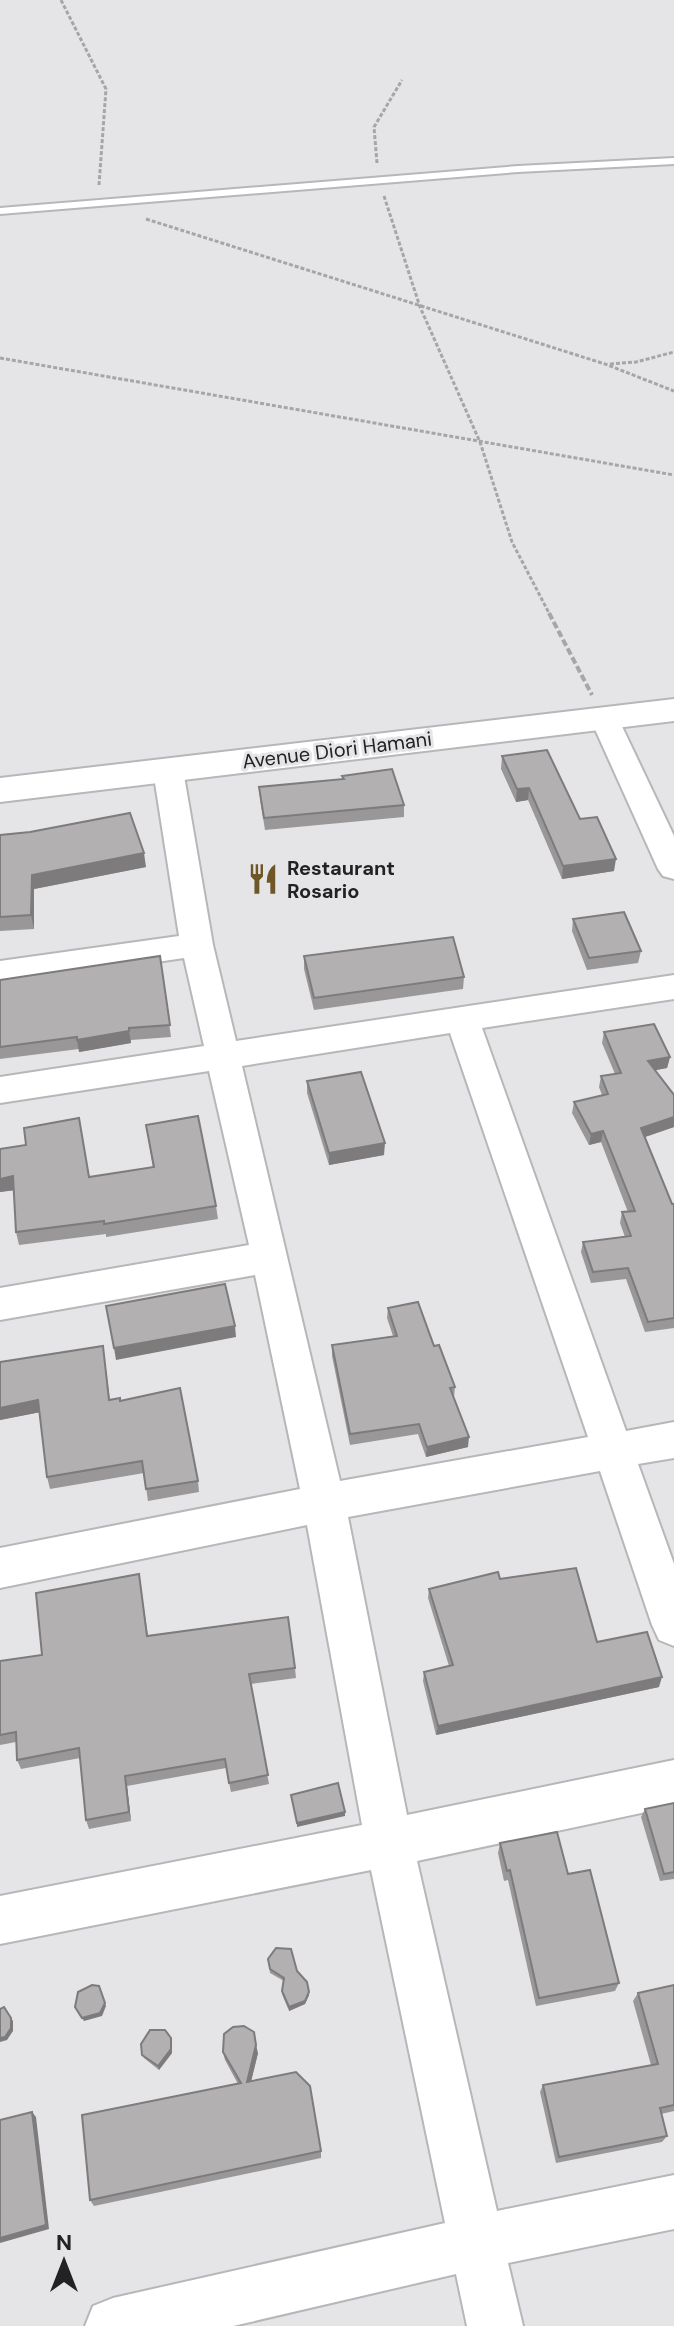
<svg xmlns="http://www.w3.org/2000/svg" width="674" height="2326" font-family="'DM Sans',sans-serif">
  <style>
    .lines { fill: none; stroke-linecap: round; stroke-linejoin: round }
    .service-casing { stroke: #b7b7ba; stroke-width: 4 }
    .minor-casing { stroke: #b7b7ba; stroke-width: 4 }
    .secondary-casing { stroke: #b7b7ba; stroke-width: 4 }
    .path-far1 { stroke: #a6a6a8; stroke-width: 3; stroke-dasharray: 4 2; stroke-linecap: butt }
    .path { stroke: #a6a6a8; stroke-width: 4; stroke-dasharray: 7 3; stroke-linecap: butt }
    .service { fill: #fff; fill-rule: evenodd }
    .minor { fill: #fff; fill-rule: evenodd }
    .secondary { fill: #fff; fill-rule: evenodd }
    .wall { fill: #999798 }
    .shaded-wall { fill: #7d7b7c }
    .building { fill: #b2b0b1; stroke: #7d7b7c; stroke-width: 2 }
    .labels { text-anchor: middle; stroke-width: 6; stroke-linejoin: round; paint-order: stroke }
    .street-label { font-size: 20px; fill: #222223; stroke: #e5e5e8 }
    .poi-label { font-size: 20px; font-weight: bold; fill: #222223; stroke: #e5e5e8; text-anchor: start }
  </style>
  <rect width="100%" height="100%" fill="#e5e5e8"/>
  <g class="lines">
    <defs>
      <path id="service" d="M674,158V164L518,172L0,214V208L518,166Z"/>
      <g id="minor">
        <path d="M604,709L614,712L618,718L674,836V879L663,876L658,869L590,718L594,712Z"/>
        <path d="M168,761L178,763L183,770L213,945L236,1041L674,975V999L482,1028L626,1431L674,1422V1458L638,1464L674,1564V1646L659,1640L652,1625L600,1471L348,1517L407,1815L674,1760V1806L417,1861L497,2211L674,2175V2229L508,2263L523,2326H467L456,2274L233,2326H85L93,2306L113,2298L445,2223L371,1870L0,1944V1896L362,1825L307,1525L0,1588V1548L300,1489L255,1275L0,1320V1288L249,1245L209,1071L0,1103V1077L204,1046L184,958L0,985V961L179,936L153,770L158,763ZM450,1033L588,1437L340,1481L242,1066Z"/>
      </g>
      <path id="secondary" d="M674,699V721L0,802V778Z"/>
    </defs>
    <use href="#service" class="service-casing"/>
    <use href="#minor" class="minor-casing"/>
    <use href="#secondary" class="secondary-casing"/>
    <g class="path-far1">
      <path d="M61,0L106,89L99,185"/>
      <path d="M377,163L374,127L402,80"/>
      <path d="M384,196L420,307L480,442L512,542L550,615"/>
      <path d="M146,219L605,364L674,391"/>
      <path d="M0,358L674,475"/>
      <path d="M610,364L636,362L674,352"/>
    </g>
    <path class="path" d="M549,613L592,695"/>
    <use href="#service" class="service"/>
    <use href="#minor" class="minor"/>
    <use href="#secondary" class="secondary"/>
  </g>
  <g class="wall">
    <path d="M502,756L580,819L614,871L562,879L528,800L516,802L501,769Z"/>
    <path d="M342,776L404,805V817L265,830L260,799L259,787L342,779Z"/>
    <path d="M0,835L146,867L34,889V929L0,931Z"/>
    <path d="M573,919L641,951L638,963L587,970L572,931Z"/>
    <path d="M160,956L171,1037L131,1040V1043L79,1052V1049L0,1059V980Z"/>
    <path d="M304,956L464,977L463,989L314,1010L304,969Z"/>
    <path d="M604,1032L670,1057L667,1068L655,1070L674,1127L645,1137L672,1204H674V1328L645,1332L626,1279L591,1283L581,1252L583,1242L625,1237L620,1223L622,1212H628L601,1142L589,1145L572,1113L574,1102L602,1095L599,1087L601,1076L615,1074L602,1043Z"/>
    <path d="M307,1081L384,1155L329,1165L307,1093Z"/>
    <path d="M146,1125L216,1206L218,1219L106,1237V1234L19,1245L16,1232L14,1190L0,1192V1149L89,1177L153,1168Z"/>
    <path d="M388,1308L434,1346L455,1387L454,1397L468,1447L426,1457L418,1434L350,1445L332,1356V1345L393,1336L387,1318Z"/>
    <path d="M103,1346L110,1400L120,1401L198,1481L199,1492L148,1501L144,1473L50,1489L47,1477L40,1412L0,1420V1362Z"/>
    <path d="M139,1574L148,1636L295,1668L296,1678L251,1684L269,1784L231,1792L226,1768L127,1786L131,1821L89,1829L86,1820L80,1758L21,1769L17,1760L16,1742L0,1745V1661L42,1655Z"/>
    <path d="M500,1579L597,1642L659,1687L436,1735L423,1681L424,1672L449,1666L428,1598L429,1589Z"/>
    <path d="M674,1803V1879L660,1881L641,1817L645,1809Z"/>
    <path d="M500,1843L619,1983L615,1991L536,2006L508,1880L504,1881L498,1853Z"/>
    <path d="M268,1959L297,1971L309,1992V1995L305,2004L289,2011L282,1994L284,1981L270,1973Z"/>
    <path d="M674,1985V2111L661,2114L667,2136L662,2142L556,2163L540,2092L543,2085L651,2065L633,2001L638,1993Z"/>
    <path d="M172,2042V2053L159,2070L144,2058L142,2055Z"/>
    <path d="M223,2052L258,2053L251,2081L321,2151V2158L94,2206L90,2200L238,2084L225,2060Z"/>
  </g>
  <g class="shaded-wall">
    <path d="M529,788L528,800L516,802L517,789Z"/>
    <path d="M144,853L146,867L34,889V929L31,915L32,875Z"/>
    <path d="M616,859L614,871L562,879L563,866Z"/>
    <path d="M129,1031L131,1043L79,1052L77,1040Z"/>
    <path d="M670,1057L667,1068L646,1072L648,1061Z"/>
    <path d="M674,1117V1127L639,1139L641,1128Z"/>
    <path d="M603,1131L601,1142L589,1145L591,1134Z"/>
    <path d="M385,1143L384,1155L329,1165V1153Z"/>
    <path d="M13,1176L16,1190L0,1192V1179Z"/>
    <path d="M235,1326L236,1337L116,1360L114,1348Z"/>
    <path d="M38,1400L41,1412L0,1420V1408Z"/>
    <path d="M469,1437L468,1447L426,1457L427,1447Z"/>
    <path d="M662,1677L659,1687L436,1735L438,1726Z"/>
    <path d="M125,1776L127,1786L131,1821L129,1812Z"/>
    <path d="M345,1812V1816L297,1827V1823Z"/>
    <path d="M99,1986L106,2006L102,2016L84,2021L82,2018Z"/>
    <path d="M309,1992V1995L305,2004L289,2011V2007Z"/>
    <path d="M11,2018L13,2021V2031L7,2040L0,2042V2038Z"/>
    <path d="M171,2038L172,2053L159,2070L158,2066Z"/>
    <path d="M256,2045L258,2053L249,2090L247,2082Z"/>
    <path d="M32,2112L36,2117L49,2229L0,2243V2238Z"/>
  </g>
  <g class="building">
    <path d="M547,750L580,819L597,817L616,859L563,866L529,788L517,789L502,756Z"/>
    <path d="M392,769L404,805L264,818L259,787L344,779L342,776Z"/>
    <path d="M130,813L144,853L32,875L31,915L0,917V835L30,832Z"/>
    <path d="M624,912L641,951L589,958L573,919Z"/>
    <path d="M453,937L464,977L314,998L304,956Z"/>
    <path d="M160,956L170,1025L129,1028V1031L77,1040V1037L0,1047V980Z"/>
    <path d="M654,1024L670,1057L648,1061L674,1095V1117L641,1128L672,1204H674V1318L648,1322L628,1268L593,1272L583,1242L631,1236L622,1212L635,1211L603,1131L591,1134L574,1102L608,1094L601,1076L621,1073L604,1032Z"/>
    <path d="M361,1072L385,1143L329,1153L307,1081Z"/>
    <path d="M198,1116L216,1206L104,1224V1221L16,1232L13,1176L0,1179V1149L26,1145L24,1128L79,1118L89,1177L154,1167L146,1125Z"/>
    <path d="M225,1284L235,1326L114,1348L106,1306Z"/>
    <path d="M418,1302L434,1346L439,1345L455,1387L450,1388L469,1437L427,1447L419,1424L350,1434L332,1345L397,1336L388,1308Z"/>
    <path d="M103,1346L109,1400L120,1398V1401L180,1388L198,1481L146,1489L142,1461L47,1477L38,1400L0,1408V1362Z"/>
    <path d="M576,1568L597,1642L647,1632L662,1677L438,1726L424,1672L453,1665L429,1589L498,1572L500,1579Z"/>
    <path d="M139,1574L147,1636L288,1617L295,1668L249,1674L268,1775L229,1783L225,1759L125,1776L129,1812L86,1820L79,1748L17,1760L16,1732L0,1735V1661L42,1655L36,1593Z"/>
    <path d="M338,1783L345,1812L297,1823L291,1795Z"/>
    <path d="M674,1803V1872L664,1874L645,1809Z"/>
    <path d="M557,1832L568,1874L590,1870L619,1983L539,1998L510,1870L507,1871L500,1843Z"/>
    <path d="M276,1948L291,1949L297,1971L307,1982L309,1992L305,2001L289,2007L282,1991L284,1978L270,1969L268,1959Z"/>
    <path d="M92,1985L99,1986L105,2003L100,2013L82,2018L75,2007L78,1992Z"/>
    <path d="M674,1985V2105L660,2108L667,2136L559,2157L543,2085L658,2064L638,1993Z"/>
    <path d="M4,2007L11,2018V2028L5,2037L0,2038V2009Z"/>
    <path d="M244,2026L254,2032L256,2045L247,2082L296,2072L310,2086L321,2151L90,2200L82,2115L241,2083L223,2052L224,2034L233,2027Z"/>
    <path d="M150,2030H165L171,2038V2049L158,2066L142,2055L141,2044Z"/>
    <path d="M32,2112L46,2225L0,2238V2120Z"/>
  </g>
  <defs>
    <symbol id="restaurant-bare" viewBox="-9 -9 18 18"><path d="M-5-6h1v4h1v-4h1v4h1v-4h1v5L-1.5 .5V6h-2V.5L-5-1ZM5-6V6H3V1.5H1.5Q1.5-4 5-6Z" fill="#6f5627" stroke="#e5e5e8" stroke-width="2.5" paint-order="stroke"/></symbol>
  </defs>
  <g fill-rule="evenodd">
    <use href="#restaurant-bare" x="241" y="857" width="44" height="44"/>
  </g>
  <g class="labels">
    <g class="street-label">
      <text transform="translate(337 750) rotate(-7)" y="7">Avenue Diori Hamani</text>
    </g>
    <g class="poi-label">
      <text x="287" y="875">Restaurant<tspan x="287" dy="23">Rosario</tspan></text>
    </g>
  </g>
  <g transform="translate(64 2262)" stroke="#e5e5e8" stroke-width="6" paint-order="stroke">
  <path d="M0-6L14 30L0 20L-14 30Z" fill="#222223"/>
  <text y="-12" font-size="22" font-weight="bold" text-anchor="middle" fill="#222223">N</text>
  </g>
</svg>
